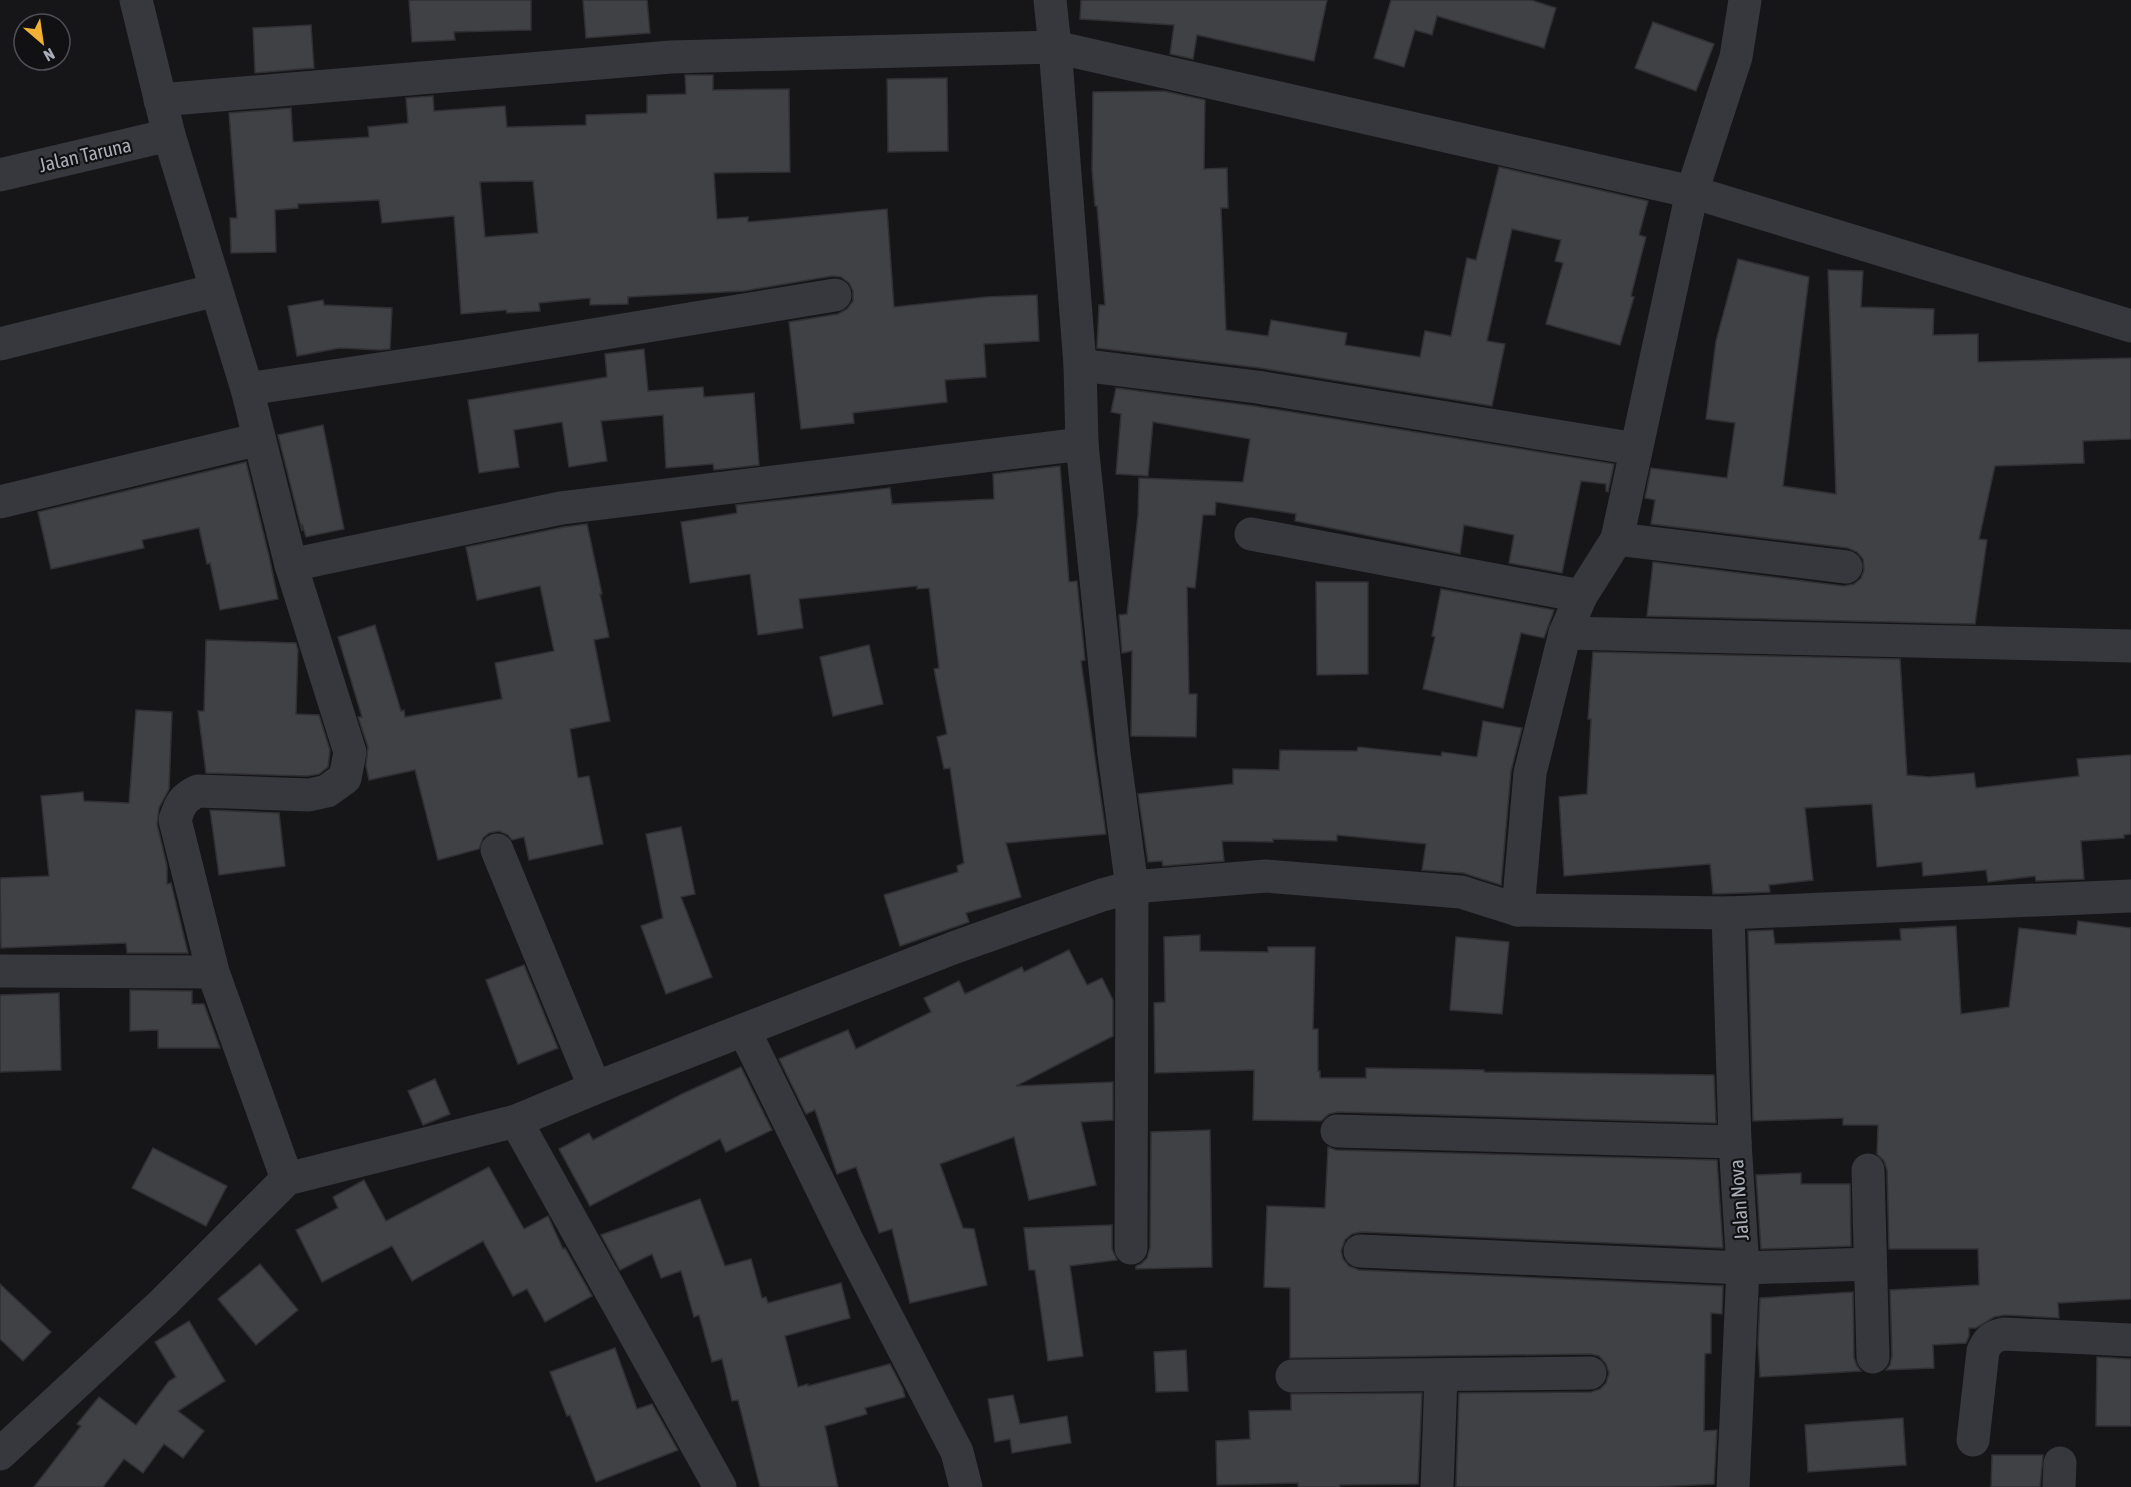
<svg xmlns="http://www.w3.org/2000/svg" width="2131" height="1487" font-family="'Asap Condensed',sans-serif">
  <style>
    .building { fill: #404145; stroke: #303034; stroke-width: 1.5; fill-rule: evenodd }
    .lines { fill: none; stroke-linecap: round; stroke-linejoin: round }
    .minor { stroke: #37383d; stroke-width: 33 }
    .labels { text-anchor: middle; stroke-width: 4.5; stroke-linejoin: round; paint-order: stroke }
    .street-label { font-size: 20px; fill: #a8adb8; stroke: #111113 }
  </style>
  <rect width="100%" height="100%" fill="#161618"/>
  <g class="building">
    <path d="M409,0H531V30L454,32L455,40L412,42Z"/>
    <path d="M583,0H647L650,33L586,38Z"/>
    <path d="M1081,0H1327L1314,61L1197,35L1193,59L1170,54L1174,25L1080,19Z"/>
    <path d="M1391,0H1531L1556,8L1544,48L1437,16L1432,35L1415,30L1404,67L1374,58Z"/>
    <path d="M1653,22L1714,44L1696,91L1635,68Z"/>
    <path d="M311,25L314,68L255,73L253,28Z"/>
    <path d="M685,75H713V90L789,89L790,172L714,173L717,219L748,217V222L887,209L894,307L986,297L1037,295L1039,341L984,344L986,377L945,380L947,402L853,413L854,423L801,429L789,322L838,314L847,309L853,301V291L849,283L841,277L832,276L744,291L628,297V304L590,305V298L539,303L540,311L507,313L506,310L461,314L454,216L382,223L379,200L298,204V208L275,210L276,252L231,253L230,218H237L229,113L291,108L293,142L369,137L368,127L408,123L406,98L433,96L434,111L505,106L507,127L586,125V115L647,113V95L686,94ZM533,181L538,233L485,237L480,182Z"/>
    <path d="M947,78L948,151L888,152L887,79Z"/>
    <path d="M1164,91L1205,100L1204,169L1227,168L1228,208H1221L1226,330L1268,336L1271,320L1347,333L1345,345L1420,357L1425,331L1451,336L1467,258L1476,260L1499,167L1648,201L1639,235L1646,237L1631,296L1634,297L1620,345L1546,324L1563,263L1555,261L1561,240L1512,229L1487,341L1505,344L1492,406L1260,368L1097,348L1099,305H1105L1097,206H1095L1092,170L1093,92Z"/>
    <path d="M1738,259L1809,277L1783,486L1836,494L1828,270L1863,271L1861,307L1934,309L1933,335L1978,334V362L2131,358V439L2083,441L2084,463L1995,466L1979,539L1987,540L1975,624L1647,616L1653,562L1844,586L1854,584L1861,578L1864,570L1863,559L1857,552L1848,548L1651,524L1655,500L1645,498L1651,468L1727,478L1735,423L1706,419L1716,341Z"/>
    <path d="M323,300L324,305L392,308L390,349L380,350L340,348L297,356L288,306Z"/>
    <path d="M644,349L648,391L703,387L704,397L754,393L759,465L714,470L713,464L666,468L663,415L601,421L607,461L569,467L562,422L514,430L519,467L479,473L468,400L607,377L605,354Z"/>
    <path d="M1116,388L1254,406L1614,464L1608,492L1606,491V484L1581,481L1562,573L1509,563L1514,535L1464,525L1460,554L1295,521L1296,514L1216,502L1215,515H1203L1195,588L1187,587L1189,694H1197L1196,737L1131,736L1132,651L1122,653L1119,615L1127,614L1138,515L1139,478L1243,482L1250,439L1153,422L1148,476L1116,474L1121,414L1111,412Z"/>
    <path d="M323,425L344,529L306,537L302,524V531L278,435Z"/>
    <path d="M246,462L269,556L278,599L220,610L210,563L207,564L199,528L142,540L144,548L51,569L38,512Z"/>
    <path d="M1060,466L1069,582L1077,581L1085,660L1081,661L1106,834L1006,843L1021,897L966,913L969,922L900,946L884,895L958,872L957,866L964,863L950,768L944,769L937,737L947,734L934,669L939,668L929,588L917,589V586L799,599L803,628L758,635L750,574L690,583L681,522L737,513L736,505L890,488L892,504L994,499L993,474Z"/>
    <path d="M587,524L602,594H600L609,637L594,640L610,721L570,729L578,778L589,776L603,844L529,860L524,837L512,840L508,835L499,831L489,833L483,838L479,849L438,860L415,770L369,780L366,766L368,747L358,717H362L338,637L375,625L401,711L404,710L405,717L502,699L495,663L554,651L540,586L477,600L466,547L564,527Z"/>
    <path d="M1316,582H1368V674L1317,675Z"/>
    <path d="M1441,589L1554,610L1544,638L1521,633L1503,708L1423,689L1435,637L1432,636Z"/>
    <path d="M206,640L296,643L298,650L296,714L319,715L330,750L328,767L319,774L307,776L206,773L198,711H204Z"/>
    <path d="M869,645L883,704L833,716L820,657Z"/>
    <path d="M1593,652L1900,659L1907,775L1929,777L1974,773L1976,788L2079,776L2077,759L2131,755V834L2124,835V838L2081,841L2084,879L2036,881L2035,876L1988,882L1986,870L1923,876L1922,862L1877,867L1872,804L1805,808L1813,880L1769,885L1770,892L1713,894L1710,864L1564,876L1559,797L1587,794L1591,719H1588Z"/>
    <path d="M136,710L172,712L169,789L159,808L157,824L167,866V884L171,883L188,953H127L126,943L1,948L0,878L49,876L41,796L83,792L84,801L129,803Z"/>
    <path d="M1483,721L1522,728L1511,771L1501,885L1463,873L1422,870L1426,844L1337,835V841L1273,839V842L1222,841L1224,861L1163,866L1162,861L1148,862L1138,794L1233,784V769L1279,770L1280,750L1357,751L1358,747L1441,756L1442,752L1477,757Z"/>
    <path d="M210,810L279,813L285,866L219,875Z"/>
    <path d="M681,827L695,894L681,897L712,977L666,994L641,926L663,918L646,834Z"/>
    <path d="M2078,921L2131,928V1299L2058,1303L2059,1318L2005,1315L1994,1317L1976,1328H1969V1336L1966,1343L1933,1345L1934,1368L1886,1370L1890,1365L1892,1356L1890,1290L1979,1285L1978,1249H1889L1887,1170L1884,1161L1877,1154L1878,1125H1843V1118L1753,1121L1748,931L1773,930L1775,944L1901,940L1900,929L1956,926L1961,1014L2009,1007L2019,928L2076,935Z"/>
    <path d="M1200,935V951L1268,952V947H1315L1313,1029H1318V1071H1320V1078H1366V1068L1484,1070V1072L1714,1075L1716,1123L1338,1112L1329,1114L1321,1121L1253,1120L1254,1070L1155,1073L1154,1003L1165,1002L1164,937Z"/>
    <path d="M1456,937L1509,942L1502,1014L1450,1010Z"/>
    <path d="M1069,950L1087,985L1102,978L1113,1000V1036L1016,1086L1113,1082V1120L1081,1122L1096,1185L1029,1200L1014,1137L940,1164L963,1228L974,1229L987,1285L910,1303L892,1229L879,1233L856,1167L837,1174L815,1110L806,1114L779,1059L848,1030L856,1049L931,1012L924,998L959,981L965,994L1022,967L1024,972Z"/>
    <path d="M524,965L558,1048L518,1064L486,980Z"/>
    <path d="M130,990L192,991V1004H204L220,1048H158V1030L130,1031Z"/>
    <path d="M59,993L61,1070L0,1072V995Z"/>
    <path d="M741,1067L772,1130L726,1152L720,1139L590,1206L559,1149L589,1133L593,1140L682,1094Z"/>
    <path d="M435,1079L450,1114L423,1125L408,1091Z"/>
    <path d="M1210,1130L1212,1267L1136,1269V1266L1141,1264L1147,1258L1150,1248L1151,1132Z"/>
    <path d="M1328,1147L1336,1150L1717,1160L1723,1248L1361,1232L1352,1234L1345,1240L1341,1251L1343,1259L1349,1266L1359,1270L1723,1286L1722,1314L1711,1313V1353L1705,1354L1704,1431L1717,1430L1714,1484L1656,1487H1456L1459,1393L1591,1392L1600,1389L1606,1383L1609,1373L1606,1364L1599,1356L1590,1354L1290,1358V1288L1264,1287L1267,1206L1325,1208Z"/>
    <path d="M153,1148L227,1186L206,1226L132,1188Z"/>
    <path d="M489,1167L524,1229L548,1216L563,1249L565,1248L592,1296L545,1322L527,1289L513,1296L483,1241L412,1281L392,1246L322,1282L296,1230L338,1208L333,1197L364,1180L386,1221Z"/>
    <path d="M1801,1173V1184H1850L1851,1246L1761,1249L1756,1175Z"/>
    <path d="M700,1199L725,1266L751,1259L762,1298L766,1297L768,1303L841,1283L850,1318L785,1336L798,1387L808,1384V1386L890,1364L903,1389L905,1397L865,1408L867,1414L825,1426L838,1487H760L738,1400L732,1401L722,1359L712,1362L699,1315L694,1317L681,1271L661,1278L652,1254L620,1270L601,1235Z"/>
    <path d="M1112,1225V1249L1117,1260L1070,1266L1083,1356L1048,1361L1035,1270H1029L1024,1228Z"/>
    <path d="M260,1264L298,1310L256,1345L218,1299Z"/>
    <path d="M0,1284L51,1332L23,1361L0,1339Z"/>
    <path d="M1853,1292L1854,1358L1857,1366L1861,1371L1760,1377L1758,1344L1760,1298Z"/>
    <path d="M189,1321L225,1381L178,1411L204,1431L183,1458L164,1444L143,1473L124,1459L103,1487H34L81,1426L77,1424L99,1397L136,1425L169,1381L176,1377L155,1342Z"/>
    <path d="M615,1348L637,1409L652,1404L678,1450L596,1482L570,1415L567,1416L550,1372Z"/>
    <path d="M1186,1350L1188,1391L1156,1392L1154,1352Z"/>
    <path d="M2097,1357L2131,1359V1426H2096Z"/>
    <path d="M1422,1393L1418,1484L1340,1485V1487H1298V1483L1217,1485L1216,1441L1250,1439L1249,1411L1291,1410V1394Z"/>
    <path d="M1013,1395L1020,1424L1067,1416L1071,1443L1012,1453L1010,1439L995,1442L988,1399Z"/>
    <path d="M1903,1418L1906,1465L1808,1472L1805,1425Z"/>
    <path d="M1992,1455H2043L2040,1487H1991Z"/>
  </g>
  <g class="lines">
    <g class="minor">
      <path d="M136,0L169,135L247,389L291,565L350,752L345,778L327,791L309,795L198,791C183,798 180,804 175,820L213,972L287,1179"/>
      <path d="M1050,0L1055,47L1692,192L2131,326"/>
      <path d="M160,100L671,57L1055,47L1080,365L1082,444L1114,754L1132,887L1131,1248"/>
      <path d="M0,175L169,135"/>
      <path d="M0,344L216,290"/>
      <path d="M1080,365L1257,387L1636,449"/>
      <path d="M247,389L466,356L835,295"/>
      <path d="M0,502L259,439"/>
      <path d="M1251,534L1581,596"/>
      <path d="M1617,539L1846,567"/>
      <path d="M291,565L561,508L1082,444"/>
      <path d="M1565,633L2131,646"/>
      <path d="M497,850L595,1088"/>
      <path d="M1518,910L1530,773L1565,633L1581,596L1617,539L1692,192L1736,57L1745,0"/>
      <path d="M1728,913L1735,1142L1743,1268L1733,1487"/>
      <path d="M0,971L213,972"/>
      <path d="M744,1030L847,1240L957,1452L966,1487"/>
      <path d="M516,1121L720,1487"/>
      <path d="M1337,1131L1735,1142"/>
      <path d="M1868,1170L1873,1357"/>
      <path d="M1360,1251L1743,1268L1870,1264"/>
      <path d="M1292,1376L1590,1373"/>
      <path d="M1973,1440L1983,1351C1988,1340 1993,1336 2004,1334L2131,1340"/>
      <path d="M0,1454L164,1302L287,1179L516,1121L595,1088L953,948L1102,895L1132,887L1266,876L1461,892L1518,910L1728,913L2131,896"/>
      <path d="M1437,1487L1441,1376"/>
      <path d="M2059,1487L2060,1463"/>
    </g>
  </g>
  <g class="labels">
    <g class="street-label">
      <text transform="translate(85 155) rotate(-13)" y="7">Jalan Taruna</text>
      <text transform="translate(1739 1200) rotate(-94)" y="7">Jalan Nova</text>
    </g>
  </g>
  <g transform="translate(42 42) rotate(151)"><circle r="28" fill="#111113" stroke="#4d4f55" stroke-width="1.5"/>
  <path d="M0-4.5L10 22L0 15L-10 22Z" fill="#f2b134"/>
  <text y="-9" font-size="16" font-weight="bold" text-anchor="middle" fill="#a8adb8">N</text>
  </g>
</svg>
